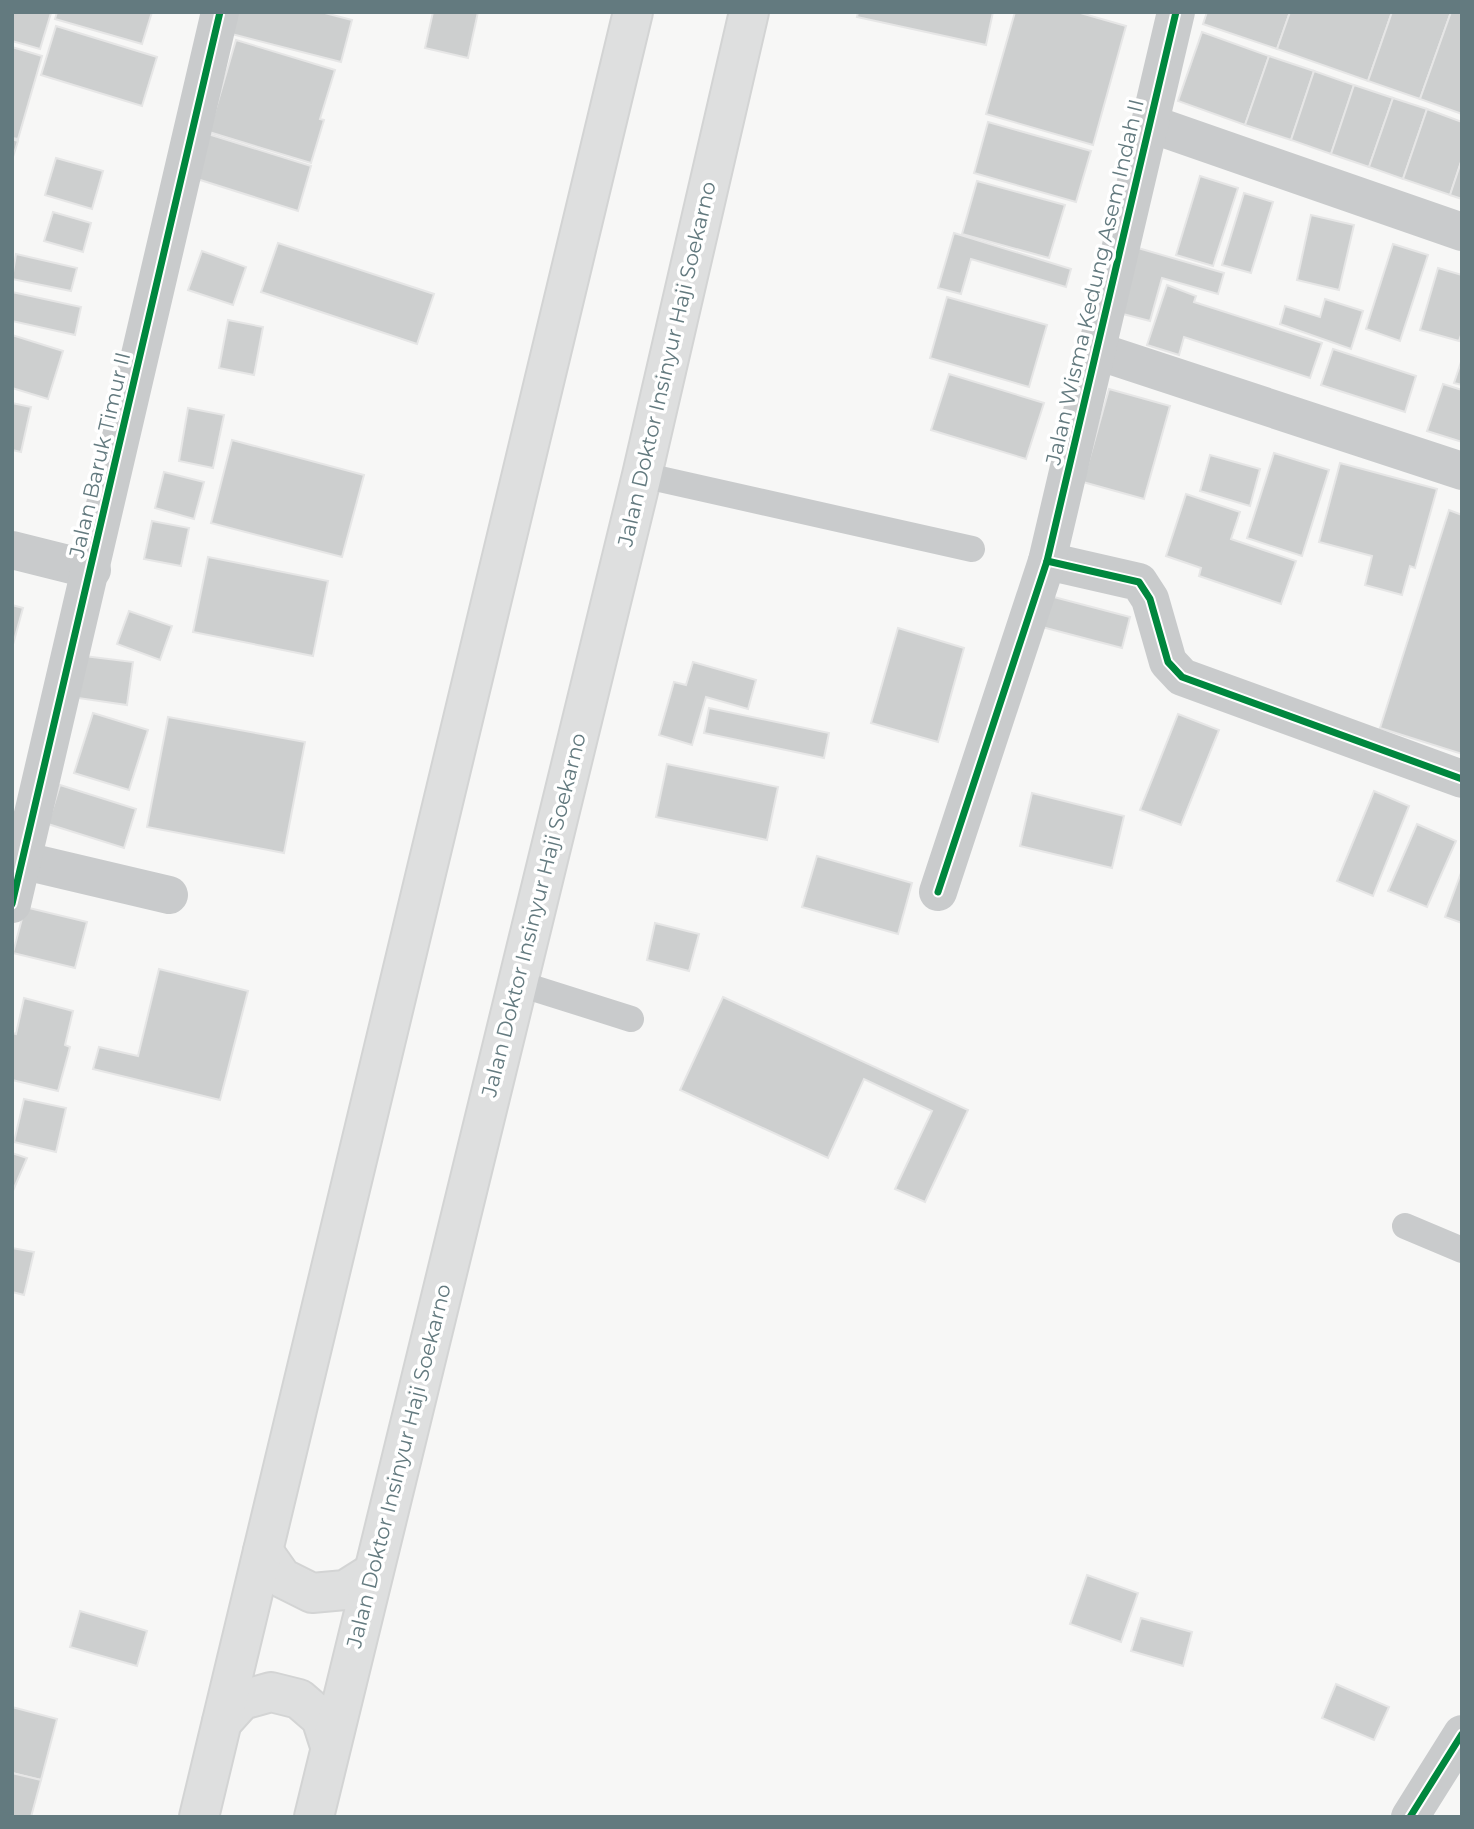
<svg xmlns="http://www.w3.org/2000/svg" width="1474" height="1829" font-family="Montserrat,sans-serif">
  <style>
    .building { fill: #cdcfcf; stroke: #e6e6e6; stroke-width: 2 }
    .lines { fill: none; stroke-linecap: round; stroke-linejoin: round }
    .primary-casing { stroke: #d3d4d4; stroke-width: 42 }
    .lane { stroke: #c9cbcc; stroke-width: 26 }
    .street { stroke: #c9cbcc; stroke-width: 38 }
    .primary { stroke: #dedfdf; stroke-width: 38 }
    .cycleway-casing { stroke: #fff; stroke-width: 11 }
    .cycleway { stroke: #00873e; stroke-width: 7 }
    .labels { text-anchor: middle; stroke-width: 7; stroke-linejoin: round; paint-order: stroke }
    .street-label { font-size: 21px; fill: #637a7f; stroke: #fff }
  </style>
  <rect width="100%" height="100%" fill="#f7f7f6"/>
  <g class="building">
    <path d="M12,12L51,13L40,49L12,41Z"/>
    <path d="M57,12H152L142,44L55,19Z"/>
    <path d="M229,12H321L352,20L341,62L224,32Z"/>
    <path d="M433,12H478L468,58L425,48Z"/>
    <path d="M858,12H993L986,45L857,17Z"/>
    <path d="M1015,12H1077L1126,26L1093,145L986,114Z"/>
    <path d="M1207,12H1290L1277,49L1203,24Z"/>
    <path d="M1290,12H1392L1368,81L1277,49Z"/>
    <path d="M1392,12H1451L1420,99L1368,81Z"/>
    <path d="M1451,12H1462V114L1420,99Z"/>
    <path d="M56,26L157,57L142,106L41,75Z"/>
    <path d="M1202,32L1269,56L1245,125L1178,101Z"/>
    <path d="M236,40L335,70L320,119L324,120L311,163L209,132Z"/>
    <path d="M12,47L42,56L18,139L12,138Z"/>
    <path d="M1269,56L1314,71L1291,140L1245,125Z"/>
    <path d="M1314,71L1354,85L1331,154L1291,140Z"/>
    <path d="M1354,85L1393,98L1369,167L1331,154Z"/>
    <path d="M1393,98L1427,109L1403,179L1369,167Z"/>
    <path d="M1427,109L1462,122V159L1450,195L1403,179Z"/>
    <path d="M988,122L1091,151L1076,202L974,173Z"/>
    <path d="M208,134L311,166L298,211L194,178Z"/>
    <path d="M12,139L18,141L12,160Z"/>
    <path d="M56,158L103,171L92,209L45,195Z"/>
    <path d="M1462,159V199L1450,195Z"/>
    <path d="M1200,176L1238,188L1213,266L1176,255Z"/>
    <path d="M977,181L1065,205L1049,258L962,234Z"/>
    <path d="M1244,193L1273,202L1251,273L1222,265Z"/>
    <path d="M53,212L91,223L83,252L44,241Z"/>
    <path d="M1311,215L1354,225L1339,290L1297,280Z"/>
    <path d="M954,233L1071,269L1066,287L971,259L961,294L938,288Z"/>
    <path d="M278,243L434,294L417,344L261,292Z"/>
    <path d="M1393,244L1428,255L1400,341L1366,329Z"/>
    <path d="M1138,248L1224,273L1218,294L1162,278L1150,321L1119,313Z"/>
    <path d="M202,251L246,267L233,305L188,290Z"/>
    <path d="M16,254L77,268L71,291L12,279Z"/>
    <path d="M1438,268L1462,275V332L1459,341L1420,330Z"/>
    <path d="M1167,285L1196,296L1194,302L1322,343L1310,378L1184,337L1179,355L1147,345Z"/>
    <path d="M12,292L81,307L75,335L12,321Z"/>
    <path d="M947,297L1047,325L1029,387L930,358Z"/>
    <path d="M1325,299L1363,311L1351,349L1280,324L1285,306L1320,317Z"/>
    <path d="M228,320L263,327L254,375L219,368Z"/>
    <path d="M12,335L63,351L48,399L12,388Z"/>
    <path d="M1333,349L1416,376L1405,412L1321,385Z"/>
    <path d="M1462,359V385L1454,383Z"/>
    <path d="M949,374L1044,403L1026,459L931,430Z"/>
    <path d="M1443,384L1462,390V442L1427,431Z"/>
    <path d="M1109,389L1170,406L1144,499L1083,482Z"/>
    <path d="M12,403L31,407L21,452L12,450Z"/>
    <path d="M188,408L224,415L213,468L179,461Z"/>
    <path d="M232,440L364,475L342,557L211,523Z"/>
    <path d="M1274,453L1329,470L1302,556L1247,538Z"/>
    <path d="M1210,455L1260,469L1250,506L1200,491Z"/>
    <path d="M1340,463L1437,489L1415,568L1410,566L1402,595L1365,585L1372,556L1319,542Z"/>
    <path d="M164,472L204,482L194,519L155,508Z"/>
    <path d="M1186,494L1240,512L1231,539L1296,561L1281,604L1199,576L1201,568L1166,556Z"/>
    <path d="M1449,510L1462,515V754L1380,728Z"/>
    <path d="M152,521L189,528L181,566L144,559Z"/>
    <path d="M208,557L328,581L313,656L193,632Z"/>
    <path d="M1050,596L1130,617L1122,648L1042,627Z"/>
    <path d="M12,605L23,608L12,648Z"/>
    <path d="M129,611L172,626L160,660L117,644Z"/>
    <path d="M898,628L964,648L938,742L871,723Z"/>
    <path d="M84,656L133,662L127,705L78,698Z"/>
    <path d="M693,662L756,680L748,709L706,697L692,745L659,735L674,682L686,685Z"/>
    <path d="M709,708L829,733L824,758L704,733Z"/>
    <path d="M93,713L148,730L129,790L74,773Z"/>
    <path d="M1178,714L1219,730L1181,825L1140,810Z"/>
    <path d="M168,717L305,742L284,853L147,827Z"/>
    <path d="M667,764L778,787L767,840L656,817Z"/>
    <path d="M60,785L136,809L124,848L48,824Z"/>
    <path d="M1374,791L1409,806L1373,896L1337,881Z"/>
    <path d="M1032,793L1124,816L1112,868L1020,846Z"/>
    <path d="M1417,824L1456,841L1427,907L1388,891Z"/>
    <path d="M817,856L912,883L898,934L802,907Z"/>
    <path d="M1462,870V923L1445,917Z"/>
    <path d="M25,907L87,922L75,968L13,953Z"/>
    <path d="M655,923L699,934L689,971L647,960Z"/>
    <path d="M159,969L248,991L220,1100L93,1069L99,1047L138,1056Z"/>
    <path d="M723,997L968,1110L925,1202L895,1189L932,1111L864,1079L828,1158L680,1090Z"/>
    <path d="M24,998L73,1011L65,1045L70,1047L58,1091L12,1080V1033L16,1034Z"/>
    <path d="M24,1099L66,1108L56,1152L14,1142Z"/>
    <path d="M12,1153L27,1158L12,1193Z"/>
    <path d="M12,1248L34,1252L24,1295L12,1292Z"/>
    <path d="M1087,1575L1138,1593L1121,1642L1070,1624Z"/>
    <path d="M80,1611L147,1631L137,1666L70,1647Z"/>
    <path d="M1141,1618L1192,1632L1183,1666L1131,1651Z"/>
    <path d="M1336,1684L1389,1707L1374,1740L1322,1718Z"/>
    <path d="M12,1707L57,1719L41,1780L12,1773Z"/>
    <path d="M12,1773L41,1780L31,1817H12Z"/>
  </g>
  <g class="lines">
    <defs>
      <g id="primary">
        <path d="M263,1551L282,1578L312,1593L345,1590L372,1573"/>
        <path d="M222,1722L242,1700L271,1692L299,1699L321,1718L330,1746"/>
        <path d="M199,1817L633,12"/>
        <path d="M314,1817L642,475L749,12"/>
      </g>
    </defs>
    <use href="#primary" class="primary-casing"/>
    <g class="lane">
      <path d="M642,475L972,549"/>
      <path d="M517,983L631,1019"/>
      <path d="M1405,1226L1462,1250"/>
    </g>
    <g class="street">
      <path d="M1151,124L1462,232"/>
      <path d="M1097,351L1462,471"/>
      <path d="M12,550L92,570"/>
      <path d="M1047,561L1139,582L1150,599L1168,662L1182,677L1462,779"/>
      <path d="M12,858L169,895"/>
      <path d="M938,892L1047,561L1176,12"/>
      <path d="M12,904L220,12"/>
      <path d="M1410,1817L1462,1734"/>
    </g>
    <use href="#primary" class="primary"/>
    <defs>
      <g id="cycleway">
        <path d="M1047,561L1139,582L1150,599L1168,662L1182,677L1462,779"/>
        <path d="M938,892L1047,561L1176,12"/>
        <path d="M12,904L220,12"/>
        <path d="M1410,1817L1462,1734"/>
      </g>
    </defs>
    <use href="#cycleway" class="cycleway-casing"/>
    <use href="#cycleway" class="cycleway"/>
  </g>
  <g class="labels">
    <g class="street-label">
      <text transform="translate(1095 282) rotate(-77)" y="7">Jalan Wisma Kedung Asem Indah II</text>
      <text transform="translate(667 364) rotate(-77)" y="7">Jalan Doktor Insinyur Haji Soekarno</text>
      <text transform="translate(100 455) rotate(-77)" y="7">Jalan Baruk Timur II</text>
      <text transform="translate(534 915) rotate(-76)" y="7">Jalan Doktor Insinyur Haji Soekarno</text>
      <text transform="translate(399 1466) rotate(-76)" y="7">Jalan Doktor Insinyur Haji Soekarno</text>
    </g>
  </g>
  <rect width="1474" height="1829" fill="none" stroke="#637a7f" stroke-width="28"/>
</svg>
